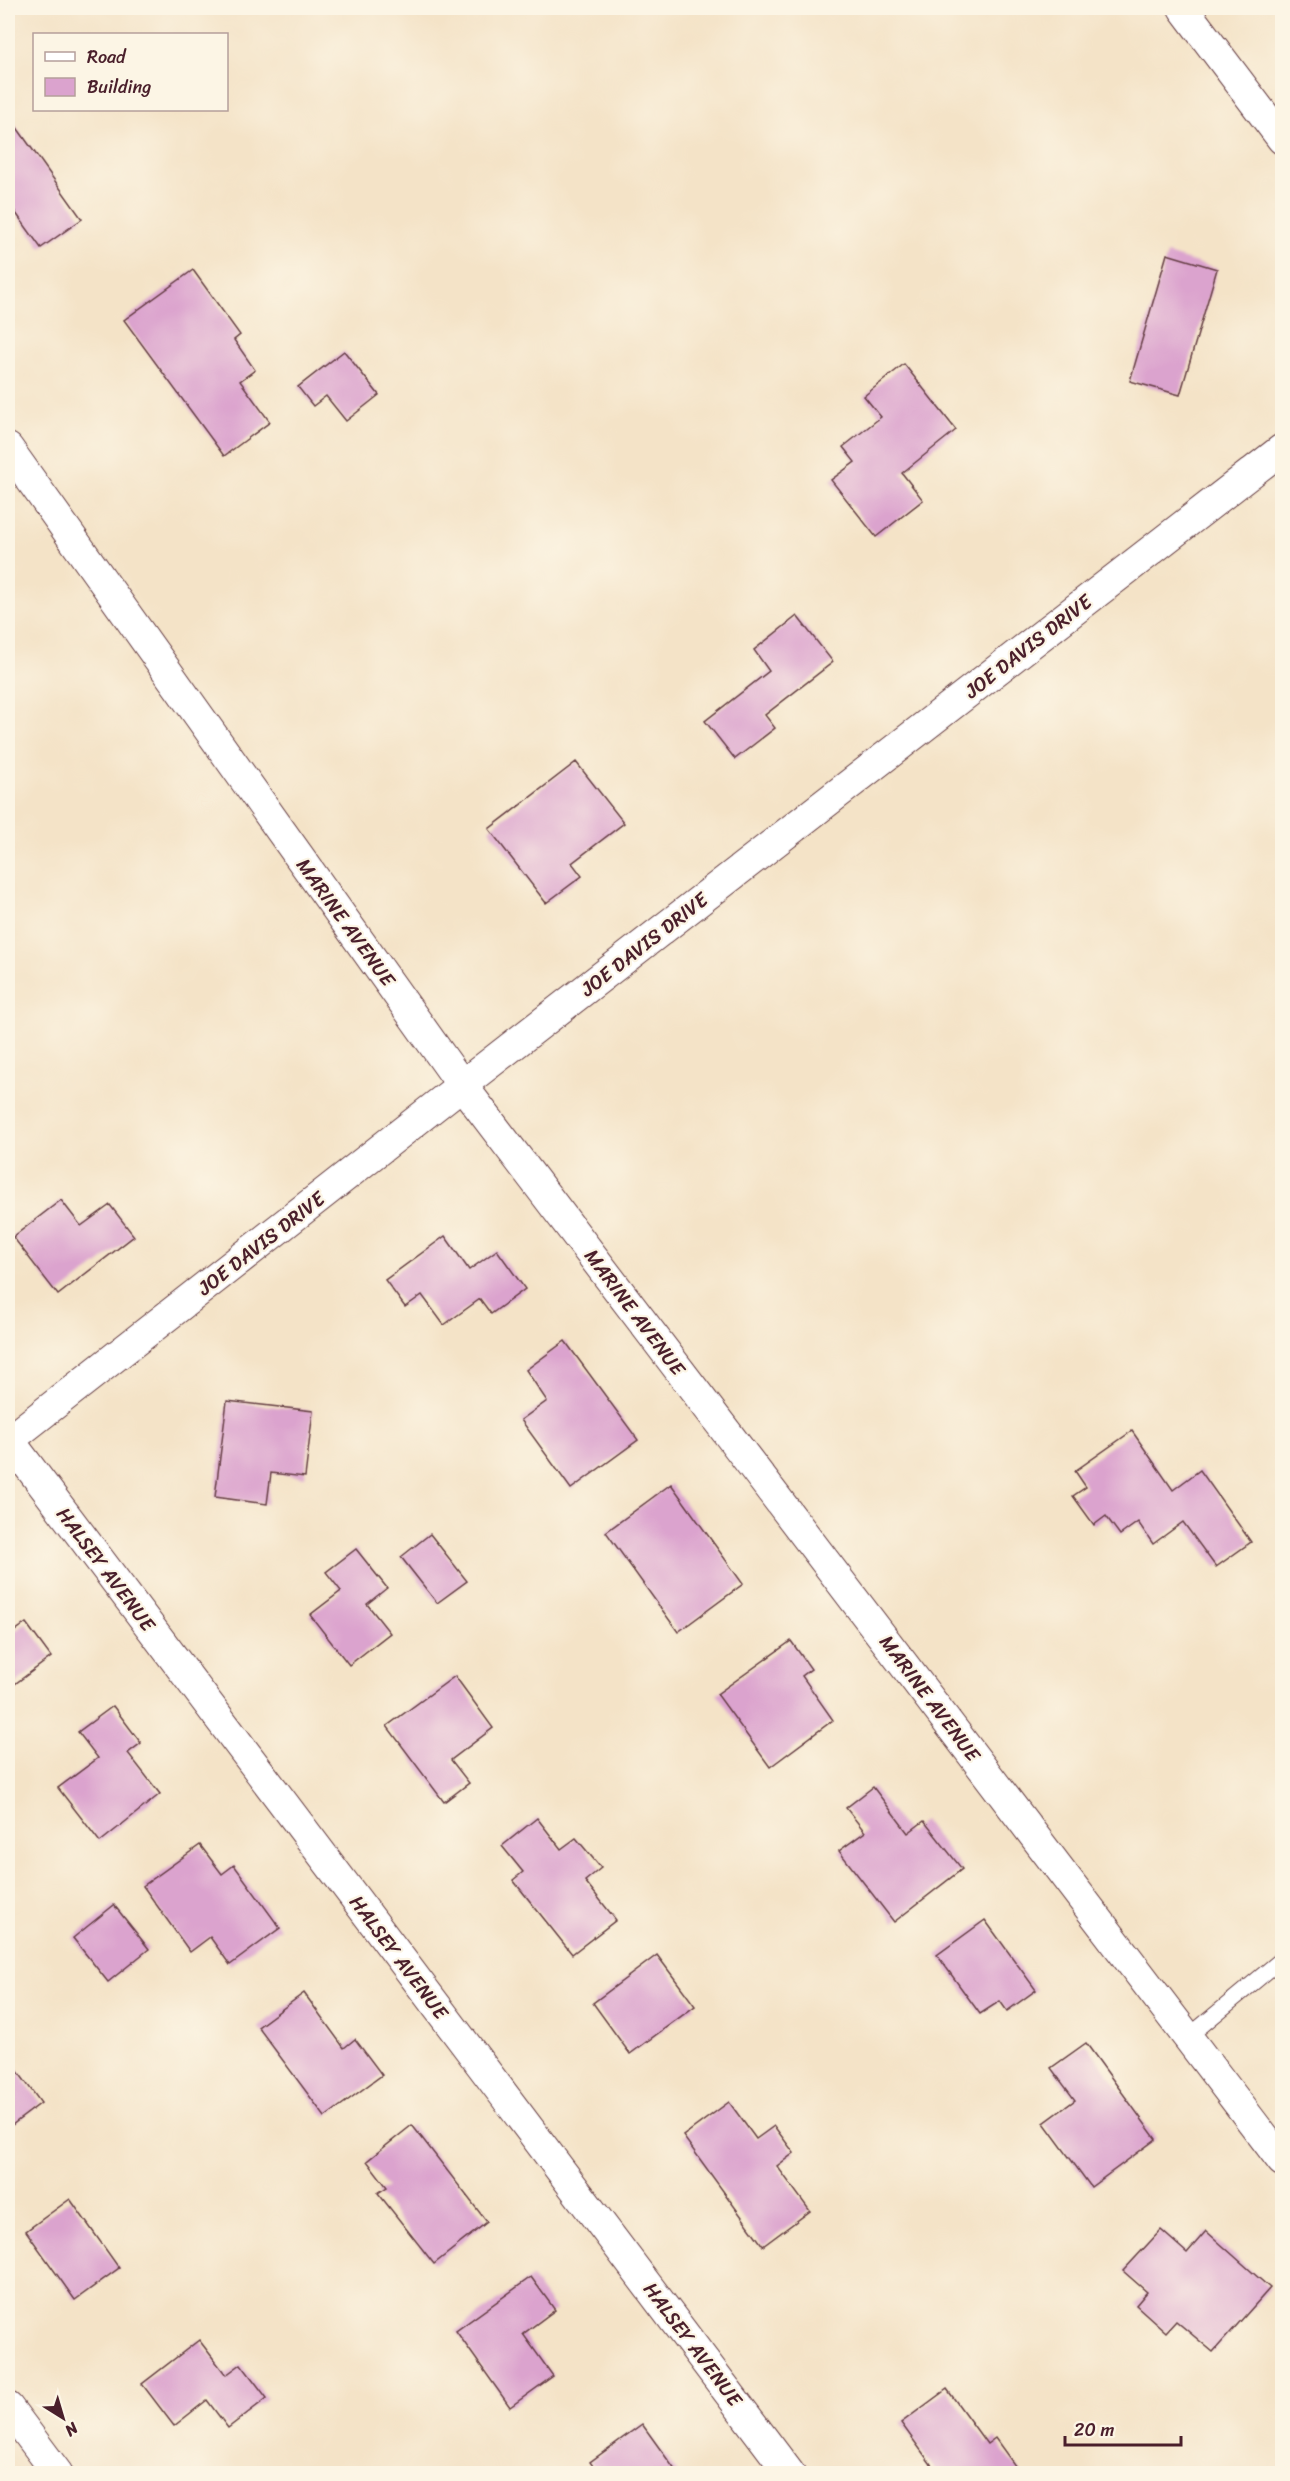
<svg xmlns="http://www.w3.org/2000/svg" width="1290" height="2481" font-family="Sriracha,sans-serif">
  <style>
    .building { fill: #dba3ce }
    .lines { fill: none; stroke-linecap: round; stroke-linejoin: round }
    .lane-casing { stroke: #643c42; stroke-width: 17 }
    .street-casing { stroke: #643c42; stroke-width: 32 }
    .lane { stroke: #fff; stroke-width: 15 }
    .street { stroke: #fff; stroke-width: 30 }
    .labels { text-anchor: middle; stroke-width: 4.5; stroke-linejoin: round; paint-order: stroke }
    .street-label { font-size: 20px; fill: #4a1f2b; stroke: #fcf5e5 }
  </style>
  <rect width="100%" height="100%" fill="#fcf5e5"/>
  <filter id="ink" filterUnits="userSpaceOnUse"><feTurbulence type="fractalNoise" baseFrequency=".0167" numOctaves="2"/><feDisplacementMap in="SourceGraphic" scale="12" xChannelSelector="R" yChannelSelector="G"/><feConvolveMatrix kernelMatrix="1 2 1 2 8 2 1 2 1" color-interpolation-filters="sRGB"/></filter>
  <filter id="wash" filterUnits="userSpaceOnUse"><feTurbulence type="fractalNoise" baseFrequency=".008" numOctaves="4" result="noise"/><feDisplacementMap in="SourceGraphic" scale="24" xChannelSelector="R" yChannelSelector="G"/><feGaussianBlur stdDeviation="1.35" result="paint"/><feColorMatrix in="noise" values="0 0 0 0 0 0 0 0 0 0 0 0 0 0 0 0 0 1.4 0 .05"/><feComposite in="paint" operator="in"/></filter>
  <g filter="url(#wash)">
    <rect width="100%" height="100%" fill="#f4e3c7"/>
    <g id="blocks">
      <g class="building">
        <path d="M8,115L82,219L41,248L8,202Z"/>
        <path d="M1167,254L1217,269L1180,395L1130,381Z"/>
        <path d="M193,270L240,335L234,340L255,370L240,381L270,422L224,456L124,320Z"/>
        <path d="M344,351L379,395L346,421L326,396L313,406L298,387Z"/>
        <path d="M904,364L956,430L902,473L923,500L876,537L831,480L855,462L843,447L881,417L864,396Z"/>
        <path d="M797,616L833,662L765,715L775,728L735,759L705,721L769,671L754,650Z"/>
        <path d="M576,762L624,823L572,863L582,876L546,903L489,829Z"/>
        <path d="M61,1200L81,1226L110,1205L134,1236L58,1295L13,1237Z"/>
        <path d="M445,1236L469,1270L497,1250L525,1289L491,1314L480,1299L444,1325L422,1295L405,1307L385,1280Z"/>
        <path d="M565,1341L638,1440L571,1489L521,1420L547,1401L526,1370Z"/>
        <path d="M227,1401L313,1411L305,1477L271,1473L267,1504L215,1497Z"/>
        <path d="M1132,1431L1173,1490L1200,1470L1251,1542L1216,1567L1183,1522L1153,1544L1138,1522L1120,1535L1106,1516L1094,1525L1073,1496L1086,1487L1075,1471Z"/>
        <path d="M671,1484L743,1584L678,1632L606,1532Z"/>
        <path d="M430,1534L467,1581L437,1603L401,1557Z"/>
        <path d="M356,1549L387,1588L367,1604L390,1633L349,1665L310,1615L341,1591L326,1572Z"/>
        <path d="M26,1623L51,1657L8,1689V1636Z"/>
        <path d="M791,1641L811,1669L802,1676L833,1720L770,1767L717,1694Z"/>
        <path d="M455,1676L493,1728L451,1760L469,1783L444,1802L387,1726Z"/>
        <path d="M113,1706L141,1743L128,1753L160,1794L100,1842L58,1788L98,1758L78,1732Z"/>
        <path d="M873,1787L908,1833L924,1821L962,1869L894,1922L839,1851L865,1832L846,1808Z"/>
        <path d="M537,1818L561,1849L576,1838L601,1868L585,1881L616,1920L572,1954L513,1880L523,1872L502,1846Z"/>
        <path d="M200,1845L222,1874L234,1865L280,1928L230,1965L210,1937L190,1952L143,1886Z"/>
        <path d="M114,1905L149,1949L108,1982L73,1938Z"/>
        <path d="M985,1920L1036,1990L1007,2011L1000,2001L980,2014L937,1955Z"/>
        <path d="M657,1955L695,2006L630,2054L593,2003Z"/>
        <path d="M304,1993L344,2048L355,2039L382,2075L325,2117L258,2027Z"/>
        <path d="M1086,2043L1156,2139L1091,2187L1044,2123L1075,2100L1051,2068Z"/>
        <path d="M8,2058L41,2103L8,2128Z"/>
        <path d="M729,2102L756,2139L774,2126L794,2153L777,2166L810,2211L763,2246L683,2136Z"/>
        <path d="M412,2125L487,2222L434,2264L378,2193L387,2187L367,2161Z"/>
        <path d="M70,2199L119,2268L75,2300L26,2231Z"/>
        <path d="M1161,2230L1187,2253L1206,2231L1270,2288L1213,2352L1176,2321L1166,2332L1136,2305L1147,2292L1123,2271Z"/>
        <path d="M531,2277L555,2310L523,2334L553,2376L510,2407L456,2331Z"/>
        <path d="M199,2340L226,2375L241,2364L267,2398L228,2428L207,2400L174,2426L142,2384Z"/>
        <path d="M947,2389L987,2444L995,2438L1021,2474H938L901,2423Z"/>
        <path d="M642,2424L678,2474H599L590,2462Z"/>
      </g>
    </g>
  </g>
  <g filter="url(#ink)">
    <use href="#blocks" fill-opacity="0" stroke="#643c42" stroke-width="1.5"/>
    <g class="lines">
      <defs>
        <path id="lane" d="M1188,2037L1282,1959"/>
        <g id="street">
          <path d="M1183,8L1282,139"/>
          <path d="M8,448L462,1085L1282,2161"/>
          <path d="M9,1440L790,2474"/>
          <path d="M8,1441L462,1085L1282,449"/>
          <path d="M8,2407L58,2474"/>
        </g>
      </defs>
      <use href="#lane" class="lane-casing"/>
      <use href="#street" class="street-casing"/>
      <use href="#lane" class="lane"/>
      <use href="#street" class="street"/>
    </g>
  </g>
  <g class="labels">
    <g class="street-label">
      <text transform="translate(1028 646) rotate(-38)" y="7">JOE DAVIS DRIVE</text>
      <text transform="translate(346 922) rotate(54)" y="7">MARINE AVENUE</text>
      <text transform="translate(644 944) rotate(-38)" y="7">JOE DAVIS DRIVE</text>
      <text transform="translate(261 1243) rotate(-38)" y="7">JOE DAVIS DRIVE</text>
      <text transform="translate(635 1312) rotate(53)" y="7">MARINE AVENUE</text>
      <text transform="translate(106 1569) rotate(53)" y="7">HALSEY AVENUE</text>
      <text transform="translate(930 1698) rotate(53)" y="7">MARINE AVENUE</text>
      <text transform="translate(399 1957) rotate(53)" y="7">HALSEY AVENUE</text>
      <text transform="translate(693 2344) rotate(53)" y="7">HALSEY AVENUE</text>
    </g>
  </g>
  <rect width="1290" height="2481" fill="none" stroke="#fcf5e5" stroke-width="30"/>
  <rect x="33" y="33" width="195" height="78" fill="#fcf5e5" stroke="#b59f9b" stroke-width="1.5"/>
  <rect x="45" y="52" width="30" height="9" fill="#ffffff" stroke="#b59f9b" stroke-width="1.5"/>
  <text x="87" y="63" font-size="18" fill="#4a1f2b">Road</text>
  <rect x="45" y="78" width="30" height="18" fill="#dba3ce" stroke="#b59f9b" stroke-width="1.5"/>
  <text x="87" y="93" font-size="18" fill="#4a1f2b">Building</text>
  <g transform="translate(63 2418) rotate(143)" stroke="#fcf5e5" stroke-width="4.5" paint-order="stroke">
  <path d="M0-4.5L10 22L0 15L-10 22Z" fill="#4a1f2b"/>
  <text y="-9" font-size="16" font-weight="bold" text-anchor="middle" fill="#4a1f2b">N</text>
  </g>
  <path d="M1065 2436v9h116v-9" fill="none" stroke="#4a1f2b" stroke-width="3"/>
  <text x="1074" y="2436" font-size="18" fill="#4a1f2b" stroke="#fcf5e5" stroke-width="4.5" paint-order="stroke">20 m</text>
</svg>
